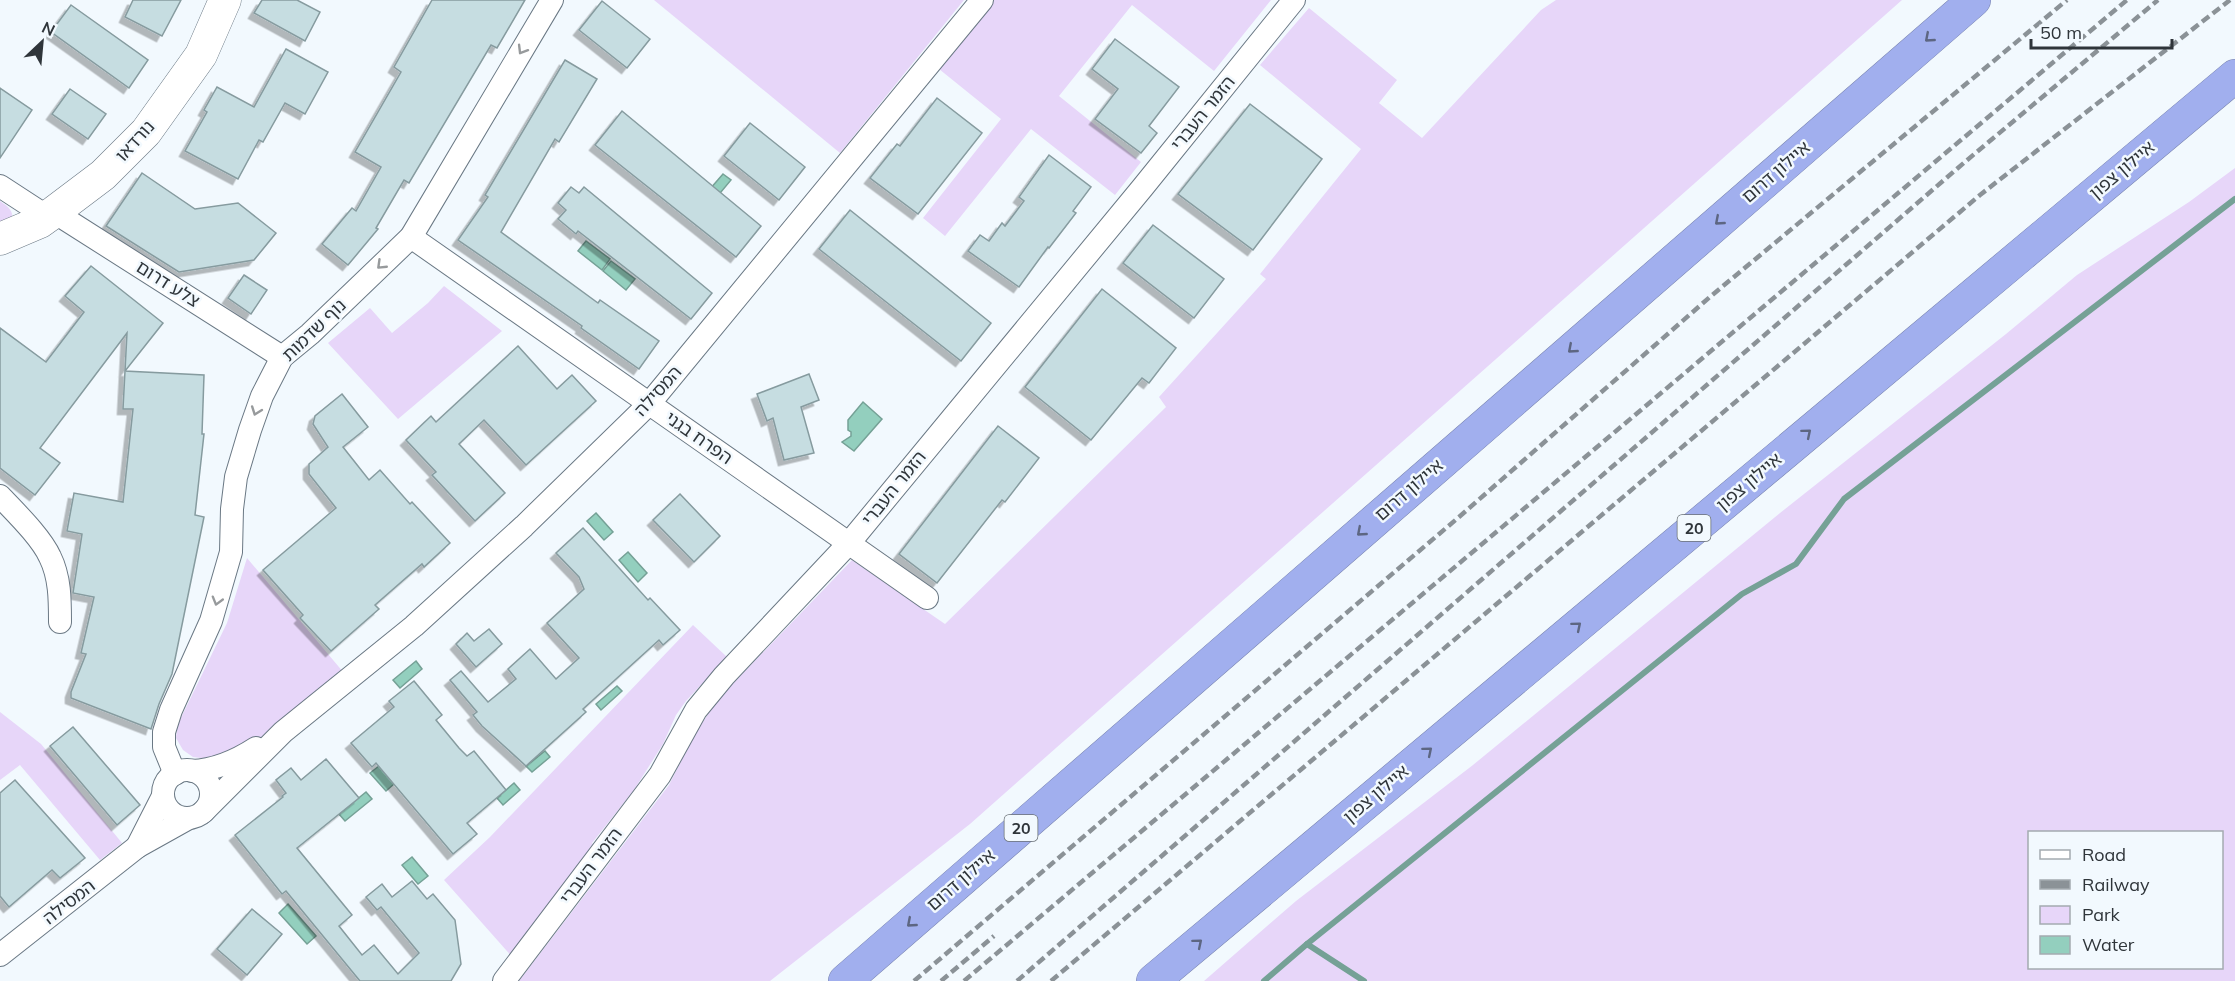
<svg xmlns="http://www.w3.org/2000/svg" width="2235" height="981" font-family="Mulish,'Noto Sans Hebrew',sans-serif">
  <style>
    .green { fill: #e7d6f9; fill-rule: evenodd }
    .water { fill: #93cfbe; stroke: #75a196; stroke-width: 1.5 }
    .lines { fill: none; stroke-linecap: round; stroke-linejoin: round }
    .stream { stroke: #75a196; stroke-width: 6 }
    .building { fill: #c6dde1; stroke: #869b9f; stroke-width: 1.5; filter: url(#shadow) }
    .street-casing { stroke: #6a7884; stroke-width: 24 }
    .secondary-casing { stroke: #6a7884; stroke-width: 33 }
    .highway-casing { stroke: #7984af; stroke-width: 34 }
    .street { stroke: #fff; stroke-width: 22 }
    .secondary { stroke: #fff; stroke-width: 32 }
    .highway { stroke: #a1afee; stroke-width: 33 }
    .rail { stroke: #8b9297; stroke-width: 4.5; stroke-dasharray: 9 4.5; stroke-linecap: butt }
    .oneway { stroke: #5d6682 }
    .oneway2 { stroke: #979a9c }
    .labels { text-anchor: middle; stroke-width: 5; stroke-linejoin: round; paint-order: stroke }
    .shield { fill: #f2f9fe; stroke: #6a7075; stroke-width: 1.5 }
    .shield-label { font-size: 16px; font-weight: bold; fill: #2f353a }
    .street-label { font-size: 18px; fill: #2f353a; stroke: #f2f9fe }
  </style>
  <defs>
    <filter id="shadow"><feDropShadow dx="-5.5" dy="5.5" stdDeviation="0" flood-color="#0004"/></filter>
  </defs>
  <rect width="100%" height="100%" fill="#f2f9fe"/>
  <g class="green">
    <path d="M654,0H964L840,153Z"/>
    <path d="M994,0H1271L1214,71L1132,5L1059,96L1141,162L1115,195L1031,129L945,236L923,218L1001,119L939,69Z"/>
    <path d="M1556,0H1902L970,824L770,981H519L669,785L694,735L719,698L852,560L945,624L1166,407L1159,397L1266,279L1260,274L1361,149L1260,65L1309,8L1397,80L1379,103L1422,138L1541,10Z"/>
    <path d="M2235,168V981H1204L1296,901L1473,765L1780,513L2006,334L2077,275L2189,202ZM2030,832H2222V968H2030Z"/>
    <path d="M0,201C8,207 14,210 12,221L0,227Z"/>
    <path d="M444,286L502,331L398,419L328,343L370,308L392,333L428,303Z"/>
    <path d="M247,558L344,673L263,736L229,757L208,759L193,757L183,750L176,738L177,726L227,623Z"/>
    <path d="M693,625L727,657L686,701L676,715L663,744L634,790L592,843L599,850L514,959L444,880L490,837Z"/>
    <path d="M0,712L41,744L122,843L100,860L20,765L0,780Z"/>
  </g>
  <g class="water">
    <path d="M723,174L731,180L711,204L703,197Z"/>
    <path d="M586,241L610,259L602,270L578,251Z"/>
    <path d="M611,261L635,279L626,290L603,271Z"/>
    <path d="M863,402L882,419L854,451L842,442L851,436V432L848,430V420Z"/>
    <path d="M596,513L613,532L604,540L587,521Z"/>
    <path d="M628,552L647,573L638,582L619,560Z"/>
    <path d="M416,661L422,669L400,688L393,680Z"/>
    <path d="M617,686L622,691L601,710L596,704Z"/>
    <path d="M545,751L550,757L532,772L526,766Z"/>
    <path d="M379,766L394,784L386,791L370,773Z"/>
    <path d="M514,783L520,790L503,805L497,798Z"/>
    <path d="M366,792L372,799L345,821L339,814Z"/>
    <path d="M412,857L428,876L418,884L402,865Z"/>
    <path d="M288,904L316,936L307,944L279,913Z"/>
  </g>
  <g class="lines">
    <g class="stream">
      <path d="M1307,944L1364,981"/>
      <path d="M1264,981L1307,944L1742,594L1796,564L1844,499L2235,199"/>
    </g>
  </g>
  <g class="building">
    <path d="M133,0H181L162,36L125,17Z"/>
    <path d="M262,0H297L320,12L305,41L254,13Z"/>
    <path d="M432,0H525L497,48L491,45L409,183L404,180L376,228L378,229L348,265L322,244L352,208L356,211L381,167L355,152L401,72L394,67Z"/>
    <path d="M602,1L650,39L627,68L579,30Z"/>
    <path d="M71,5L148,60L129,88L51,32Z"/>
    <path d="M1115,39L1179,87L1149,126L1157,133L1141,153L1095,119L1118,89L1092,69Z"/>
    <path d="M286,49L328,72L305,114L285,103L263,142L259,140L238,179L185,151L207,112L204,110L217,87L254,107Z"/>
    <path d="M565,60L597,79L559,142L555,139L501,232L598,303L600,300L659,341L639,369L581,328L582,326L458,240L488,197L485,195Z"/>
    <path d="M0,88L32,110L0,158Z"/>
    <path d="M70,89L106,114L88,139L52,114Z"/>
    <path d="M937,98L982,133L918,214L870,178L897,144L900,146Z"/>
    <path d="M1250,104L1322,159L1253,250L1178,194Z"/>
    <path d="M622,111L761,226L736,257L595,145Z"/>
    <path d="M750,123L805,167L779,200L724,156Z"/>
    <path d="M1049,155L1091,187L1073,211L1076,213L1049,248L1048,247L1019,287L968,251L980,235L989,241L1002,223L1005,226L1024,201L1019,197Z"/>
    <path d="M142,173L195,209L238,203L276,233L254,260L179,272L106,226Z"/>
    <path d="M571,187L579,193L584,187L712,293L691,319L578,231L576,234L558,219L566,210L558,203Z"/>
    <path d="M850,210L991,323L961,361L819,249Z"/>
    <path d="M1153,225L1224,279L1194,318L1123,263Z"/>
    <path d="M91,266L163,323L125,371L204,375L202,434H204L195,515L204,517L172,674L159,704L151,729L71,698V692L86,654L81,653L94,597L73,593L82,534L67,531L74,493L123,502L133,409H123L127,333L40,448L60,463L35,495L0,468V328L46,362L84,312L65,296Z"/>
    <path d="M244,275L267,290L251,314L228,298Z"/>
    <path d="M1102,289L1176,348L1149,383L1142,378L1091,440L1025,387Z"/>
    <path d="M518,346L557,389L572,375L596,401L526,465L484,420L459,444L505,493L475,521L432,475L436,472L406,440L431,416L436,422Z"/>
    <path d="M809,374L819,400L801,407L814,453L784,460L773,418L767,421L757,394Z"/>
    <path d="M342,394L368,427L343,447L369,480L380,470L410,504L412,502L450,543L424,567L422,564L375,605L379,609L331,651L300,618L303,615L263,570L336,508L309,474V464L328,447L313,424L315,416Z"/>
    <path d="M998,426L1039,458L1005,502L1002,500L937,583L899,554Z"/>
    <path d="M680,494L720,536L694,562L653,520Z"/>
    <path d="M583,528L648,600L650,598L680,630L663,645L659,640L583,709L586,712L526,766L482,726L473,715L477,712L450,680L461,671L488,702L516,679L508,669L530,649L556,679L579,658L547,623L584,589L579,577L556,553Z"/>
    <path d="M489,629L502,644L476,667L456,644L467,633L474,641Z"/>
    <path d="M414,681L442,715L436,720L459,748L467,756L474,751L506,790L467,823L477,834L453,854L376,763L372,767L351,743L394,707L389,701Z"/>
    <path d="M73,727L140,805L117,825L50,746Z"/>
    <path d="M326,759L359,798L297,848L352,915L339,926L362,955L374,945L398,974L419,953L381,907L377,910L366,897L382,884L392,897L412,881L427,899L433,894L455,920L461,964L451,981H360L286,891L282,894L235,835L283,797L282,796L286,793L276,780L291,768L301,780Z"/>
    <path d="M15,780L85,858L60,878L52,870L9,907L0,896V793Z"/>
    <path d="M252,909L282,934L247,975L217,949Z"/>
  </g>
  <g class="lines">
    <defs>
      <g id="street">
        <path d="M0,186L46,216"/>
        <path d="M54,212L282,357"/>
        <path d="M411,237L927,598"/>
        <path d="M0,496C15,512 41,537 50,557C60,577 60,600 60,622"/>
        <circle cx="187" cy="794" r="24"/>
        <path d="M192,771C216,770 236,761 256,748"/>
        <path d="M175,774L164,747V732L171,710L211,621L231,552L232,509L236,477L250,430L262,396L282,357L310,334L411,237L552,0"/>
        <path d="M203,812L283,732L414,626L524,526L649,404L982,0"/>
        <path d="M137,847L163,796"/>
        <path d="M0,955L137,847L189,818"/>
        <path d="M504,981L660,775L696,710L724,676L850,542L1143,187L1294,0"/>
      </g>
      <path id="secondary" d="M0,239L40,222L54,212L103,175L146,132L201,55L225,0"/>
      <g id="highway">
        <path d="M845,981L1974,0"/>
        <path d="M1153,981L2235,76"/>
      </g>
    </defs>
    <use href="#street" class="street-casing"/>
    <use href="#secondary" class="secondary-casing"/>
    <use href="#highway" class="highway-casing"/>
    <use href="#street" class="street"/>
    <use href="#secondary" class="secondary"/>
    <use href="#highway" class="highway"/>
    <g class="rail">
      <path d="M914,981L1459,517L1711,296L2067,0"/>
      <path d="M941,981L994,936"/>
      <path d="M964,981L2127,0"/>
      <path d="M1017,981L1966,161L2158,0"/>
      <path d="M1051,981L1980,195L2230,0"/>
    </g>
  </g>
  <defs><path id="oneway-chevron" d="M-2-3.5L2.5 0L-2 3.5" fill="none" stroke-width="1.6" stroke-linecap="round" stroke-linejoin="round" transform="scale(1.5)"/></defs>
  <g class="oneway">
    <use href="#oneway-chevron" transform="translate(1929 38) rotate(139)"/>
    <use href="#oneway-chevron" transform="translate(1719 221) rotate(139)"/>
    <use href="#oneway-chevron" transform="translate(1572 349) rotate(139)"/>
    <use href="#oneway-chevron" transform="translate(1807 433) rotate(-40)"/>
    <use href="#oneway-chevron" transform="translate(1361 532) rotate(139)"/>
    <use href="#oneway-chevron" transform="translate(1577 626) rotate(-40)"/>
    <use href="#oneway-chevron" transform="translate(1428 751) rotate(-40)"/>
    <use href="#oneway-chevron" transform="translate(911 923) rotate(139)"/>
    <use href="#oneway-chevron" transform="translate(1198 943) rotate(-40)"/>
  </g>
  <g class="oneway2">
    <use href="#oneway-chevron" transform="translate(522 50) rotate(121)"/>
    <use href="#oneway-chevron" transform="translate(381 265) rotate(136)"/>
    <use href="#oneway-chevron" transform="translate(256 411) rotate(110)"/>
    <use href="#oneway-chevron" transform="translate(217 601) rotate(106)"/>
  </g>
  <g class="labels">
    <g class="shield">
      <rect x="1677.5" y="515" width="33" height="26" rx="4.5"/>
      <rect x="1004.5" y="815" width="33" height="26" rx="4.5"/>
    </g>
    <g class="shield-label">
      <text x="1694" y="534">20</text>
      <text x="1021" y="834">20</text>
    </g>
    <g class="street-label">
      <text transform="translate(1203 113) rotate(-51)" y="6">הזמר העברי</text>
      <text transform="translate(135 141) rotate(-48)" y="6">נורדאו</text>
      <text transform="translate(2122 170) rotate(-40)" y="6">איילון צפון</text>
      <text transform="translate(1776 172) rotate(-41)" y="6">איילון דרום</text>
      <text transform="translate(168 284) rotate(32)" y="6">צלע דרום</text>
      <text transform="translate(314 330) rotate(-44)" y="6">נוף שדמות</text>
      <text transform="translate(658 391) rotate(-48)" y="6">המסילה</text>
      <text transform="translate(699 438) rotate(35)" y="6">הפרח בגני</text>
      <text transform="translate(1749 482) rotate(-40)" y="6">איילון צפון</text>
      <text transform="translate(894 488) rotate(-51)" y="6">הזמר העברי</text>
      <text transform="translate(1409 490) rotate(-41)" y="6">איילון דרום</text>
      <text transform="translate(1376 794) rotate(-40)" y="6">איילון צפון</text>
      <text transform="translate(591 866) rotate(-53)" y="6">הזמר העברי</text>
      <text transform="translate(961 880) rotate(-41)" y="6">איילון דרום</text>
      <text transform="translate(69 902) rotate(-38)" y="6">המסילה</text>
    </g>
  </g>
  <rect x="2028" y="831" width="195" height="138" fill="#f2f9fe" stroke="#a4abb0" stroke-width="1.5"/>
  <rect x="2040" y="850" width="30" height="9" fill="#ffffff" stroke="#a4abb0" stroke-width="1.5"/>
  <text x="2082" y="861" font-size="18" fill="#2f353a">Road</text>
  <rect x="2040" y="880" width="30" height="9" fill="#8b9297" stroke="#a4abb0" stroke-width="1.5"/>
  <text x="2082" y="891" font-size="18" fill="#2f353a">Railway</text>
  <rect x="2040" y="906" width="30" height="18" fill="#e7d6f9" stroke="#a4abb0" stroke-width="1.5"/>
  <text x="2082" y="921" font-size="18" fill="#2f353a">Park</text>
  <rect x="2040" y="936" width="30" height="18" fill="#93cfbe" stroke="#a4abb0" stroke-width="1.5"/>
  <text x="2082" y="951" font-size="18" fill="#2f353a">Water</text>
  <g transform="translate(42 42) rotate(26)" stroke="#f2f9fe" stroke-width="4.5" paint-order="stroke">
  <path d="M0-4.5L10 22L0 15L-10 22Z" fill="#2f353a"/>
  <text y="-9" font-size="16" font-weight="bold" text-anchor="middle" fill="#2f353a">N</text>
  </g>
  <path d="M2031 39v9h141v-9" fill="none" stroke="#2f353a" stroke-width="3"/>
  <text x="2040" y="39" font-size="18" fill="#2f353a" stroke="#f2f9fe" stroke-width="4.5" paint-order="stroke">50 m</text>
</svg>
